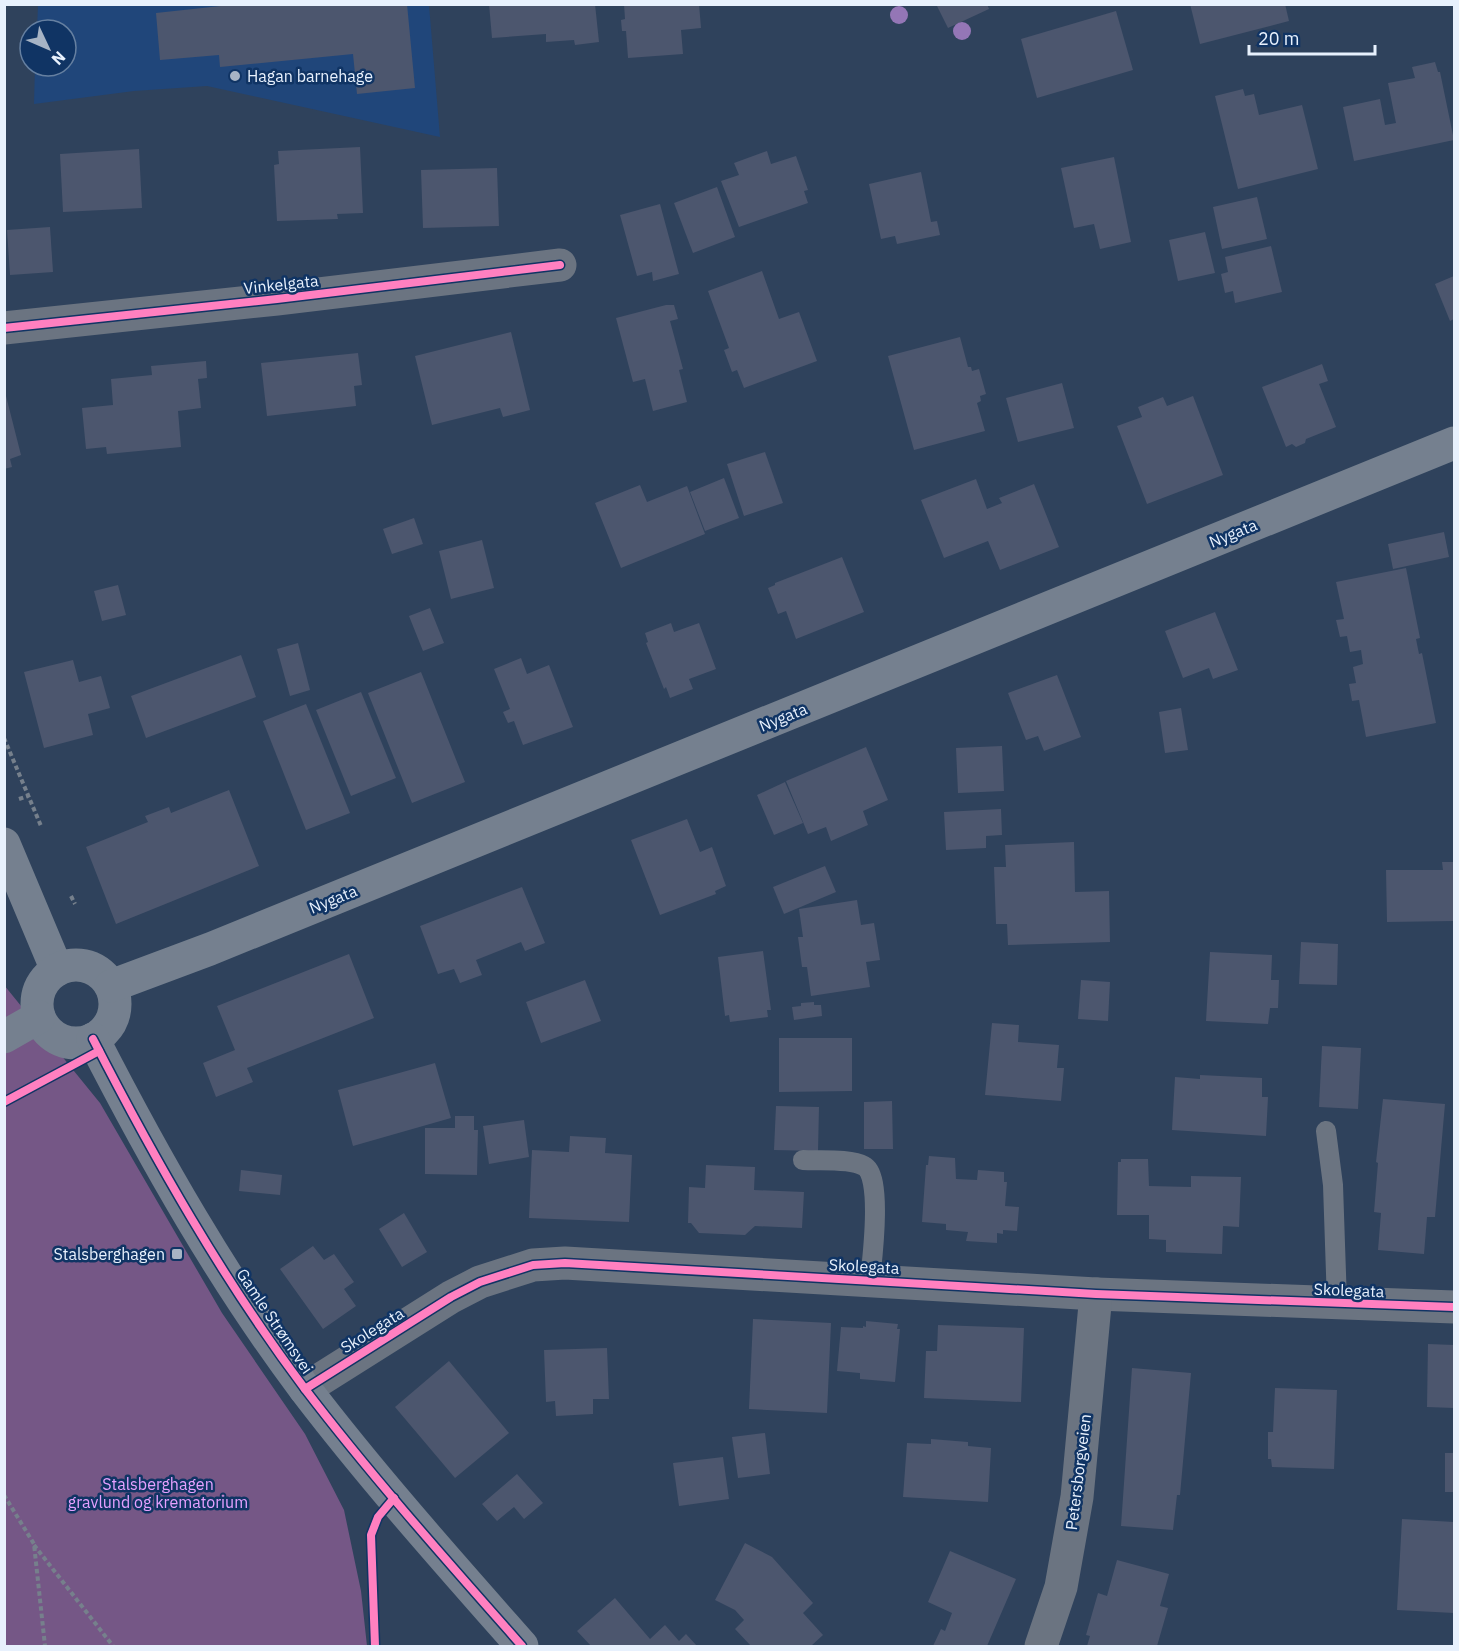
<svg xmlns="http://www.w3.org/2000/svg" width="1459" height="1651" font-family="'IBM Plex Sans',sans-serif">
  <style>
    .built { fill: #20467a }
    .green { fill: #755786 }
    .building { fill: #4c566e }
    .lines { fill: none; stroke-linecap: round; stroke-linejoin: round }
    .path { stroke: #76808c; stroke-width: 4; stroke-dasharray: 4.5 3; stroke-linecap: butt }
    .lane { stroke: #6b7481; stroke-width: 20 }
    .street { stroke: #6b7481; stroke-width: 33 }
    .secondary { stroke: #75808f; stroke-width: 33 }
    .cycleway-casing { stroke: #103464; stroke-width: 11 }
    .cycleway { stroke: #ff80c0; stroke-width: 8 }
    .tree { fill: #9476b6 }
    .poi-dot { fill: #a7b4c5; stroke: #103464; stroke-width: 2 }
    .labels { text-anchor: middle; stroke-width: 5; stroke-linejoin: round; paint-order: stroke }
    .poi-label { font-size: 16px; fill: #e8f1fd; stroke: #103464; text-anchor: start }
    .street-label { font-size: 16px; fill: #e8f1fd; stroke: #103464 }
    .park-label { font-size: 16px; fill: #e6a1ff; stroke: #103464 }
  </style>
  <rect width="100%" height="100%" fill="#2f425c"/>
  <path class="built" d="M38,5H429L440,137L207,86L134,91L34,104L35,66H66V30H37Z"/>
  <path class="green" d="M4,985L100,1103L222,1313L305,1434L344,1510L361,1591L367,1646H5Z"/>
  <g class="building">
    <path d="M239,4H407L415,88L357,94L353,54L220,67L219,55L160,60L156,13Z"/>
    <path d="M489,4H595L599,42L575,45L574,40L546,42V34L492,38Z"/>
    <path d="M624,4H699L701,28L681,30L683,54L628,58L626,31H622L621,20L625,19Z"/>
    <path d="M936,4H987L989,9L948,28Z"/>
    <path d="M1190,4H1285L1289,21L1200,44Z"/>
    <path d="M1116,11L1133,70L1037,98L1021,39Z"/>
    <path d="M1435,62L1438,72H1440L1454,140L1354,161L1343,107L1380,99L1385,125L1396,123L1388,83L1415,78L1412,67Z"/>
    <path d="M1243,89L1245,96L1254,94L1259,115L1302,105L1318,169L1238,189L1215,96Z"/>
    <path d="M360,147L363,213L337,214L338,219L277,221L274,165L279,164L278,151Z"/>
    <path d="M139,149L142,208L63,212L60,154Z"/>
    <path d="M767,151L771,164L796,156L808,190L804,191L808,203L739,227L721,181L739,175L734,163Z"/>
    <path d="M1114,157L1131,242L1100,249L1094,224L1074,228L1061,168Z"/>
    <path d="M497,168L499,226L423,228L421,170Z"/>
    <path d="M921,172L931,222L937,221L940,235L897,244L895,236L881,239L869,184Z"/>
    <path d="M717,187L735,237L693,253L674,203Z"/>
    <path d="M1257,197L1267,239L1222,249L1213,207Z"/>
    <path d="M660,204L679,274L653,281L652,272L637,276L620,215Z"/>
    <path d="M50,227L53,272L10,275L7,230Z"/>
    <path d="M1205,232L1215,273L1178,281L1169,240Z"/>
    <path d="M1271,246L1282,292L1235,303L1233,291L1225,293L1221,274L1228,272L1225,257Z"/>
    <path d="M762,271L779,319L799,312L817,361L744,388L737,370L732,372L724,350L729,348L708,291Z"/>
    <path d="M1454,276V319L1450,321L1435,284Z"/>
    <path d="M666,305H674L678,319L670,321L683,369L679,370L687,402L653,411L645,379L633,382L616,318Z"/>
    <path d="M511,332L530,410L503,417L500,408L432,425L415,356Z"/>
    <path d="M960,337L968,367H971L972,371L979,369L986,394L980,396L981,401L977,403L985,431L914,450L888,356Z"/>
    <path d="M358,353L362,385L354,386L356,406L267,416L261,363Z"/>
    <path d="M206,361L207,378L198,379L201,408L178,411L181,447L107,454L106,447L86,449L82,408L113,405L111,379L152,375L151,366Z"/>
    <path d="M1322,364L1328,381L1319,384L1336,427L1306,439L1305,443L1296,447L1292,444L1286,447L1262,387Z"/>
    <path d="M1062,383L1074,428L1018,442L1006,398Z"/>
    <path d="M5,392L21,455L10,459L12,467L4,469Z"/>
    <path d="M1193,396L1223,475L1147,504L1117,426L1142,417L1138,407L1163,397L1167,406Z"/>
    <path d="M765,452L783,503L744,516L727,464Z"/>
    <path d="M724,478L739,518L705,531L690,492Z"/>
    <path d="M976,479L987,509L1002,503L999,498L1034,484L1059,547L1000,570L988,541L944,558L921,500Z"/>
    <path d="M640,485L647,502L687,486L705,534L621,568L595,503Z"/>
    <path d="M414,518L423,544L392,554L383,529Z"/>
    <path d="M1444,532L1449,557L1393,569L1388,544Z"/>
    <path d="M482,540L494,588L451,599L439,551Z"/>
    <path d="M842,557L864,612L796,639L786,611L778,614L768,588L775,585V583Z"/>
    <path d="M1406,568L1420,638L1416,639L1419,654L1422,653L1436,723L1366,737L1359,700L1352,701L1349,684L1356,683L1353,667L1363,664L1361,650L1350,652L1347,636L1340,637L1336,620L1344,619L1336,582Z"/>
    <path d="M118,585L126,615L102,621L94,591Z"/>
    <path d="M430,608L444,643L423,651L409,616Z"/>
    <path d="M1215,612L1238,670L1213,679L1209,668L1183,678L1165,631Z"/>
    <path d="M671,623L674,632L699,623L716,669L689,679L693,689L670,698L666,687L664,689L646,643L648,642L645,633Z"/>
    <path d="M298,643L310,690L290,696L277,649Z"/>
    <path d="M241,655L256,697L146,738L131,696Z"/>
    <path d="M521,658L527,674L549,665L573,727L523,745L514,721L508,723L503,712L510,709L494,669Z"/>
    <path d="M73,660L79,682L101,676L110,708L88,714L93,735L44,748L24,672Z"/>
    <path d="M421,672L465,782L412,803L368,693Z"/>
    <path d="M1057,675L1081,737L1044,751L1038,736L1026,740L1008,693Z"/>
    <path d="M361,692L396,778L351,796L316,710Z"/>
    <path d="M306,704L350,813L306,830L263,721Z"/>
    <path d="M1181,708L1188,750L1165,753L1159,712Z"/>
    <path d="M1002,746L1004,791L958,793L956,748Z"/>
    <path d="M866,747L888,800L863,811L868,825L831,841L826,827L808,834L786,781Z"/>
    <path d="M785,782L803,823L774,835L757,795Z"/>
    <path d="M229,790L259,866L116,924L86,847L148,822L145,816L169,807L171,813Z"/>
    <path d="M1001,809L1002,835L986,836V848L946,850L944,812Z"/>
    <path d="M687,819L700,852L712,847L726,886L715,891L716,894L660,915L631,840Z"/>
    <path d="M1074,842L1075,892L1109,891L1110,942L1008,945L1007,924H996L994,867H1006L1005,845Z"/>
    <path d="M1442,862H1454V921L1387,922L1386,870H1443Z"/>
    <path d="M825,866L836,892L784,914L773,887Z"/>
    <path d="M522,887L545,943L525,951L521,942L476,960L482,975L460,983L454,969L438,974L420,926Z"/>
    <path d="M857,900L861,925L874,923L880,960L866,962L870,987L811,996L807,967H802L798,937H803L799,909Z"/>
    <path d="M1301,942L1338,944L1337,985L1299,984Z"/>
    <path d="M763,951L771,1010H767L768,1017L730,1022L729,1015L725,1016L718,957Z"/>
    <path d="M1210,952L1272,955L1271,980H1279L1278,1008H1270L1268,1024L1206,1021Z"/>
    <path d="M349,954L374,1018L247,1068L253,1082L216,1097L203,1063L235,1050L217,1006Z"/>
    <path d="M585,980L601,1021L541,1043L526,1002Z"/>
    <path d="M1081,980L1110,982L1108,1021L1078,1019Z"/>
    <path d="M814,1002V1005H821L822,1016L794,1020L792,1007L801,1006V1003Z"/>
    <path d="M992,1023L1019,1025L1018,1042L1059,1045L1057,1068H1064L1061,1101L985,1095Z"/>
    <path d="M779,1038H852V1091L779,1092Z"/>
    <path d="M1322,1046L1361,1048L1358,1109L1319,1107Z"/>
    <path d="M435,1063L451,1118L353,1146L338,1090Z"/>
    <path d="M1200,1075L1262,1078V1097H1268L1266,1136L1172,1130L1175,1077L1200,1079Z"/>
    <path d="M1383,1099L1445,1104L1435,1217H1427L1424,1254L1378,1250L1381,1213L1374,1212L1378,1163L1376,1162Z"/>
    <path d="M892,1101L893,1149H864V1102Z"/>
    <path d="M776,1106L819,1107L818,1151L774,1150Z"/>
    <path d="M455,1116H474V1130H478L477,1175L425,1174V1128H455Z"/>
    <path d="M524,1120L529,1157L489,1164L483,1126Z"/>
    <path d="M570,1136L606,1138L605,1153L632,1155L629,1222L529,1218L532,1150L569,1152Z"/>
    <path d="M929,1156L955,1158L956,1179L977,1180L978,1170L1004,1172V1182H1007L1005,1206L1019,1207L1017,1231L1003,1230V1234L997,1233V1243L966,1241L968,1232L946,1230V1224L922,1222L926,1165H928Z"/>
    <path d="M1121,1159H1148L1149,1186L1191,1187V1176L1241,1177L1239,1227L1223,1226L1222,1254L1166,1252V1240L1149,1239V1215H1117L1118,1162H1121Z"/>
    <path d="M706,1165L755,1167L754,1190L804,1192L802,1228L755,1226L745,1235L699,1233L691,1223H688L689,1187L705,1188Z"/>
    <path d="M241,1170L282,1175L280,1195L239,1191Z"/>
    <path d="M404,1213L427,1252L402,1267L379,1229Z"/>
    <path d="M313,1246L324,1260L334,1254L354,1282L344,1289L356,1306L323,1329L280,1269Z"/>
    <path d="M753,1319L831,1323L827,1413L749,1409Z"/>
    <path d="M866,1321L898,1324L897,1329H900L895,1382L860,1379V1373L837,1371L841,1327L863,1328V1326L866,1327Z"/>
    <path d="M938,1325L1024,1328L1021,1402L924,1398L926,1351H937Z"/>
    <path d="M1428,1344L1454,1345V1408L1427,1407Z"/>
    <path d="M607,1348L609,1399H593V1414L556,1416L555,1401L546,1402L544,1350Z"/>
    <path d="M449,1361L509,1433L455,1478L395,1407Z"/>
    <path d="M1132,1368L1191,1373L1180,1495H1177L1173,1530L1121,1526Z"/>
    <path d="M1275,1388L1337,1390L1334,1469L1272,1467L1271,1459H1268V1432H1273Z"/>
    <path d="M765,1433L770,1474L738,1478L732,1437Z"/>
    <path d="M931,1439L968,1442V1446L991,1448L988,1502L903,1497L907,1443L931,1444Z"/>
    <rect x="1445" y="1453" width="9" height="39"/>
    <path d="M723,1457L729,1499L679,1506L673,1463Z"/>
    <path d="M517,1474L543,1503L524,1519L514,1507L497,1521L482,1504Z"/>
    <path d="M1402,1519L1454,1522V1613L1397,1610Z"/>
    <path d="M745,1543L772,1557L813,1603L803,1613L823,1635L811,1646H768L766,1645L751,1646L735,1629L744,1620L735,1610L715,1600Z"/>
    <path d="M950,1551L1016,1579L987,1646H933L941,1629L945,1631L952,1613L928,1602Z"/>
    <path d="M1117,1560L1169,1574L1160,1606L1168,1608L1157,1646H1087L1090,1636L1086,1635L1098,1593L1107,1596Z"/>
    <path d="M615,1598L650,1639L665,1625L679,1641L686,1634L697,1646H591L577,1631Z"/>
  </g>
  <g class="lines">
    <g class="path">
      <path d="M4,738L41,826"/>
      <path d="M19,799L28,796"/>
      <path d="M71,896L75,904"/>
      <path d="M4,1495L34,1544L45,1646"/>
      <path d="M34,1545L113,1646"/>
    </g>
    <g class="lane">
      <path d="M1326,1131L1333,1185L1337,1303"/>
      <path d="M803,1160C820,1161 850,1158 864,1166C883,1175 872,1261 870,1280"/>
    </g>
    <g class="street">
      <path d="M4,328L277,299L560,265"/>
      <path d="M305,1389L451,1297L480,1282L533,1265L565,1263L1096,1294L1454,1307"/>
      <path d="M1041,1646L1061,1587L1077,1497L1096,1294"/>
    </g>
    <g class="secondary">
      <path d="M4,844L57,970"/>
      <circle cx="76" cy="1004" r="39"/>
      <path d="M111,986L210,949L1454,443"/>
      <path d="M4,1037L39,1017"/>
      <path d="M93,1039C155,1160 223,1280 305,1389C373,1478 448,1562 522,1646"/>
    </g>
    <defs>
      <g id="cycleway">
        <path d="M4,328L277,299L560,265"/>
        <path d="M93,1039C155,1160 223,1280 305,1389C373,1478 448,1562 522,1646"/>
        <path d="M4,1102L99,1051"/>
        <path d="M305,1389L451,1297L480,1282L533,1265L565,1263L1096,1294L1454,1307"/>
        <path d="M375,1646L371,1535L378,1517L394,1498"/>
      </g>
    </defs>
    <use href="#cycleway" class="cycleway-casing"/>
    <use href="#cycleway" class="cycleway"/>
  </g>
  <g class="tree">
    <circle cx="899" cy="15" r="9"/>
    <circle cx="962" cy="31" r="9"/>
  </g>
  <g class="poi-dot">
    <circle cx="235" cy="76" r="6"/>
    <rect x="171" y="1248" width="12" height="12" rx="3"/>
  </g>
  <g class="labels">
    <g class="poi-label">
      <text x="247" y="82">Hagan barnehage</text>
      <text x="165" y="1260" text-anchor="end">Stalsberghagen</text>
    </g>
    <g class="street-label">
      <text transform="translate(281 284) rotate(-6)" y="6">Vinkelgata</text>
      <text transform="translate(1233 533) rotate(-22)" y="6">Nygata</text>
      <text transform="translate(783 717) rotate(-22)" y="6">Nygata</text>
      <text transform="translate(333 899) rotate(-22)" y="6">Nygata</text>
      <text transform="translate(864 1266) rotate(3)" y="6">Skolegata</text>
      <text transform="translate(1349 1290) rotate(2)" y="6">Skolegata</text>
      <text transform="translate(275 1321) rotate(56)" y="6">Gamle Strømsvei</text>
      <text transform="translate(372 1330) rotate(-32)" y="6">Skolegata</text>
      <text transform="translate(1078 1472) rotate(-83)" y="6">Petersborgveien</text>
    </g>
    <g class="park-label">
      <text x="158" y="1490">Stalsberghagen<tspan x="158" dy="18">gravlund og krematorium</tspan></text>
    </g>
  </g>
  <rect width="1459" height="1651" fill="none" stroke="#e8f1fd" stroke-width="12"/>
  <g transform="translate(48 48) rotate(134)"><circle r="28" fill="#103464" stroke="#6680a1" stroke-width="1.5"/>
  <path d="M0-4.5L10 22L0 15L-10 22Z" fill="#a7b4c5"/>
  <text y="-9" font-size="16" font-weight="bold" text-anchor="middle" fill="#e8f1fd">N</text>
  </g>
  <path d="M1249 45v9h126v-9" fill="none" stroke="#e8f1fd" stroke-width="3"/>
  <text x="1258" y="45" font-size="18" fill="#e8f1fd" stroke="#103464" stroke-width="4.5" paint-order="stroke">20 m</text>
</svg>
